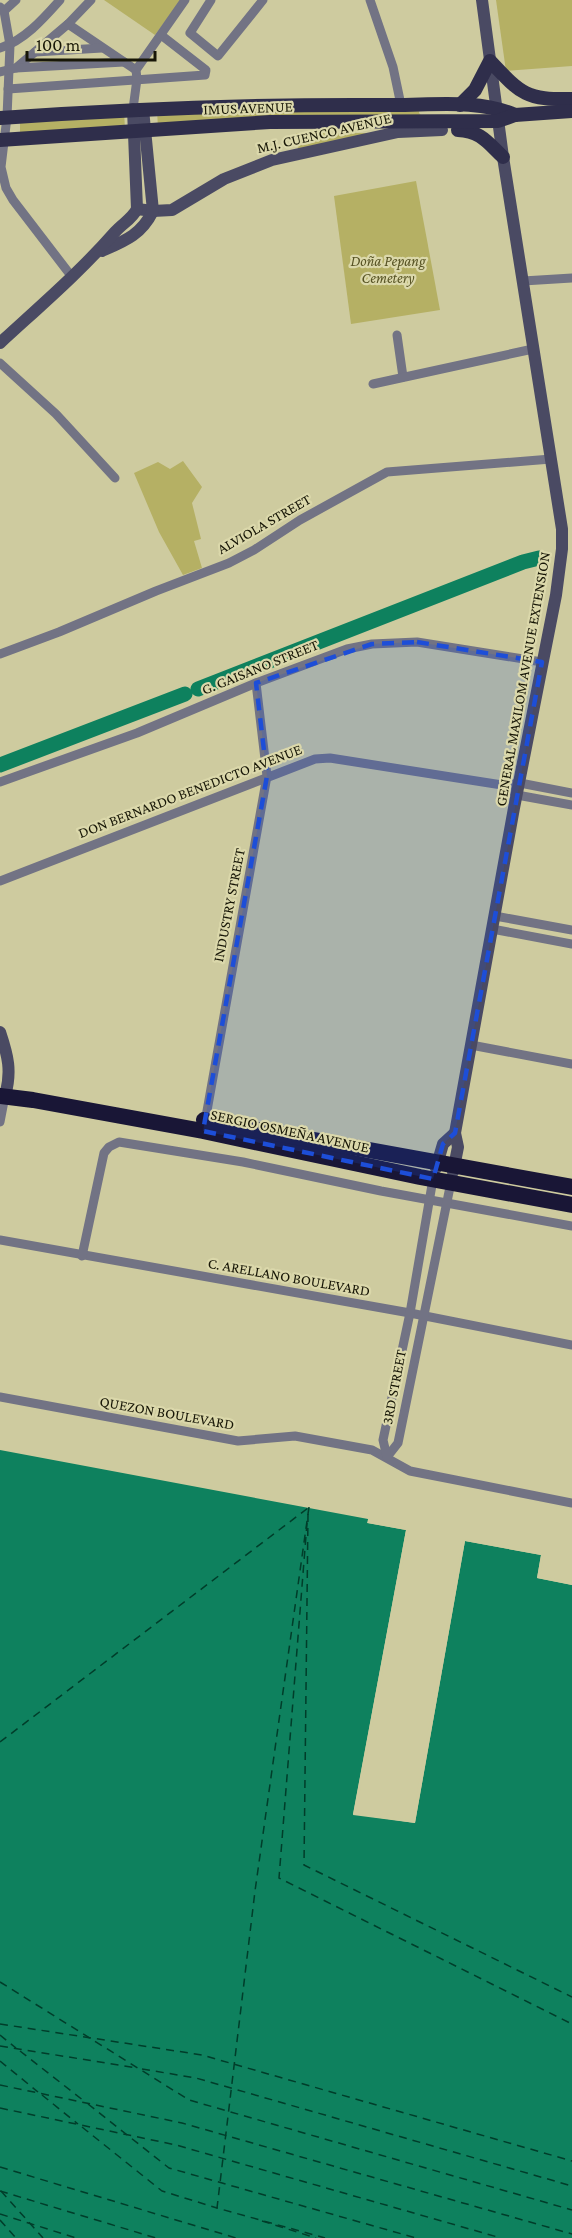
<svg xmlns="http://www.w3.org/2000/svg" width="572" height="2238" font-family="'Crimson Pro',serif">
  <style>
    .green { fill: #b5b064 }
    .water { fill: #0e815e }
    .pier { fill: #cecb9f }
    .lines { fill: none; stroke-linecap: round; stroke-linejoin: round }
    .river { stroke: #0e815e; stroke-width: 15 }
    .ferry { stroke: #013d2a; stroke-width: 1.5; stroke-dasharray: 8 6; stroke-linecap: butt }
    .street { stroke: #727384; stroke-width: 9 }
    .secondary { stroke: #4a4a63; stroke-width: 12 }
    .primary { stroke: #2f2e4b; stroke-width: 14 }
    .highway { stroke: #191636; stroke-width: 16 }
    .marked { fill: #1d4ed8; fill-opacity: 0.2; stroke: #1d4ed8; stroke-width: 4.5; stroke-dasharray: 12 8; stroke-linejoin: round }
    .labels { text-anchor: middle; stroke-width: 4.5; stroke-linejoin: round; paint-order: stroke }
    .street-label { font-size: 15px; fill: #171606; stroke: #dbd8ab }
    .park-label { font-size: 15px; font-style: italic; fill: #575324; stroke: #dbd8ab }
  </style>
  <rect width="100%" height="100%" fill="#cecb9f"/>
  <g class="green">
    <path d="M104,0H181L155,35Z"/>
    <path d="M496,0H572V66L506,71Z"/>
    <path d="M420,105L419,113L428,123L158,129L157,109Z"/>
    <path d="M124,110L125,130L20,138V116Z"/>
    <path d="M296,133H394L298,149Z"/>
    <path d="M416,181L440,310L351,324L334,196Z"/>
    <path d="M183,461L202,487L192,503L201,539L194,541L202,568L183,575L159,532L134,473L158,462L170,469Z"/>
  </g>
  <path class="water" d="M0,1450L368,1519V1523L406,1530L353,1815L415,1823L465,1541L541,1555L537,1578L572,1585V2238H0Z"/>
  <path class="pier" d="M369,1516L371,1521L407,1527L409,1530L356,1812L412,1820L463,1539L542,1552L544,1555L540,1576L572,1582V1585L537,1578L541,1555L465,1541L415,1823L353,1814L406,1530L367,1523Z"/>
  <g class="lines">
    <g class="river">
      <path d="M198,689L523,562L539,558"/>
      <path d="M0,765L185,694"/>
    </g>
    <g class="ferry">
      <path d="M309,1507L255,1891L217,2208L325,2238"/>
      <path d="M308,1514L304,1865L572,1997"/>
      <path d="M307,1523L279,1878L572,2024"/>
      <path d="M0,1742L308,1508"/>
      <path d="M0,1982L189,2100L572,2210"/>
      <path d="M0,2024L202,2055L572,2161"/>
      <path d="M0,2035L16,2048"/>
      <path d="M0,2046L137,2068"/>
      <path d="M20,2051L84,2101"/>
      <path d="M0,2061L38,2092"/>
      <path d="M142,2069L196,2078L572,2186"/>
      <path d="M0,2085L182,2123L572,2234"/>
      <path d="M42,2095L78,2124"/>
      <path d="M88,2104L169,2168L416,2238"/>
      <path d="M0,2108L176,2145L501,2238"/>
      <path d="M82,2127L162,2191L217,2208"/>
      <path d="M0,2167L236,2238"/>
      <path d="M0,2191L156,2238"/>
      <path d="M1,2191L43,2238"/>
      <path d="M0,2214L76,2238"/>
      <path d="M0,2220L16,2238"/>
      <path d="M262,2221L316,2238"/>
    </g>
    <g class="street">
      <path d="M211,0L190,33L218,56L263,0"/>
      <path d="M370,0L393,67L401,105"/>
      <path d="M0,7L4,11L10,45L7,117L1,167L6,188L13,200L72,277"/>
      <path d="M4,11L16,0"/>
      <path d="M68,24L136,70"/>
      <path d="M0,48C24,41 44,18 60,0"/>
      <path d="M35,52L102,48"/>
      <path d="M16,68L68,24L91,0"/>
      <path d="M0,72L16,68L124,62"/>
      <path d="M8,89L205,75L206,70L161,35"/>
      <path d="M133,109L137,79L136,70L185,0"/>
      <path d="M523,281L572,278"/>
      <path d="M397,335L403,377"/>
      <path d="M0,363L56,414L115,478"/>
      <path d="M373,384L533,349"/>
      <path d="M0,654L59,632L156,591L229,563L254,550L300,520L387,472L551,459"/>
      <path d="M0,782L137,733L256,683L347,649L372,644L417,642L542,662"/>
      <path d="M512,791L517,795L572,805"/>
      <path d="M0,881L315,759L330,758L502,785L520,783L572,793"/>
      <path d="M495,916L572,930"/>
      <path d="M492,929L572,944"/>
      <path d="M471,1045L572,1064"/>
      <path d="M0,1122L5,1096"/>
      <path d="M205,1122L267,776L256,683"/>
      <path d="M0,1240L410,1313L572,1345"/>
      <path d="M82,1256L104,1153L109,1147L119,1142L243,1162L381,1191L572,1226"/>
      <path d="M0,1397L238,1441L295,1436L372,1450L410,1471L572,1503"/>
      <path d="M387,1457L398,1443L451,1182"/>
      <path d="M387,1457L383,1440L410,1313L433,1179"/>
    </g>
    <g class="secondary">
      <path d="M137,209L153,211L172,210L224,179L272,160L398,132L442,130"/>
      <path d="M102,251C125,241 141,235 153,211L143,109"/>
      <path d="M0,343C39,307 80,272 115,232C123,223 132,219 137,209L133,109"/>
      <path d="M0,1032C8,1056 12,1071 5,1096"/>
      <path d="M436,1168L443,1144L455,1133"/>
      <path d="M453,1172L458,1147L455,1133L514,808L556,595L562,549V529L503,157L482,0"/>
    </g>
    <g class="primary">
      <path d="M460,105L475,90L490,61C521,94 526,100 572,99"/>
      <path d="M0,118C129,109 257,104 386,105C428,106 476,98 515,115"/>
      <path d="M458,130C481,131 488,143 503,157"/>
      <path d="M0,140L270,122L498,121L515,115L572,111"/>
    </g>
    <g class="highway">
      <path d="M0,1096L33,1100L203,1131L420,1177L572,1205"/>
      <path d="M204,1120L572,1187"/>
    </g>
  </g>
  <path class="marked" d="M417,642L542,662L455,1133L443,1144L433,1179L203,1131L267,776L256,683L372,644Z"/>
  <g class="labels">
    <g class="street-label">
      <text transform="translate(248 108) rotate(-2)" y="5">IMUS AVENUE</text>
      <text transform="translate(324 133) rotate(-13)" y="5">M.J. CUENCO AVENUE</text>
      <text transform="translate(264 524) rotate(-30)" y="5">ALVIOLA STREET</text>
      <text transform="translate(260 667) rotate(-22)" y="5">G. GAISANO STREET</text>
      <text transform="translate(523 679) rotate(-80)" y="5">GENERAL MAXILOM AVENUE EXTENSION</text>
      <text transform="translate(190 791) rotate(-21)" y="5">DON BERNARDO BENEDICTO AVENUE</text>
      <text transform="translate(229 905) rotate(-79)" y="5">INDUSTRY STREET</text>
      <text transform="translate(290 1131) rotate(12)" y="5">SERGIO OSMEÑA AVENUE</text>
      <text transform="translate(289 1277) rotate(10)" y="5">C. ARELLANO BOULEVARD</text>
      <text transform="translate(394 1387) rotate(-79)" y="5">3RD STREET</text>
      <text transform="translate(167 1413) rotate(10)" y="5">QUEZON BOULEVARD</text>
    </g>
    <g class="park-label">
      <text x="388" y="266">Doña Pepang<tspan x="388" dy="17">Cemetery</tspan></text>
    </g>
  </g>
  <path d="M27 51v9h128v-9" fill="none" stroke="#171606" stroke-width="3"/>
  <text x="36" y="51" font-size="18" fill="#171606" stroke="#dbd8ab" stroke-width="4.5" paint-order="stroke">100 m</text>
</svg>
